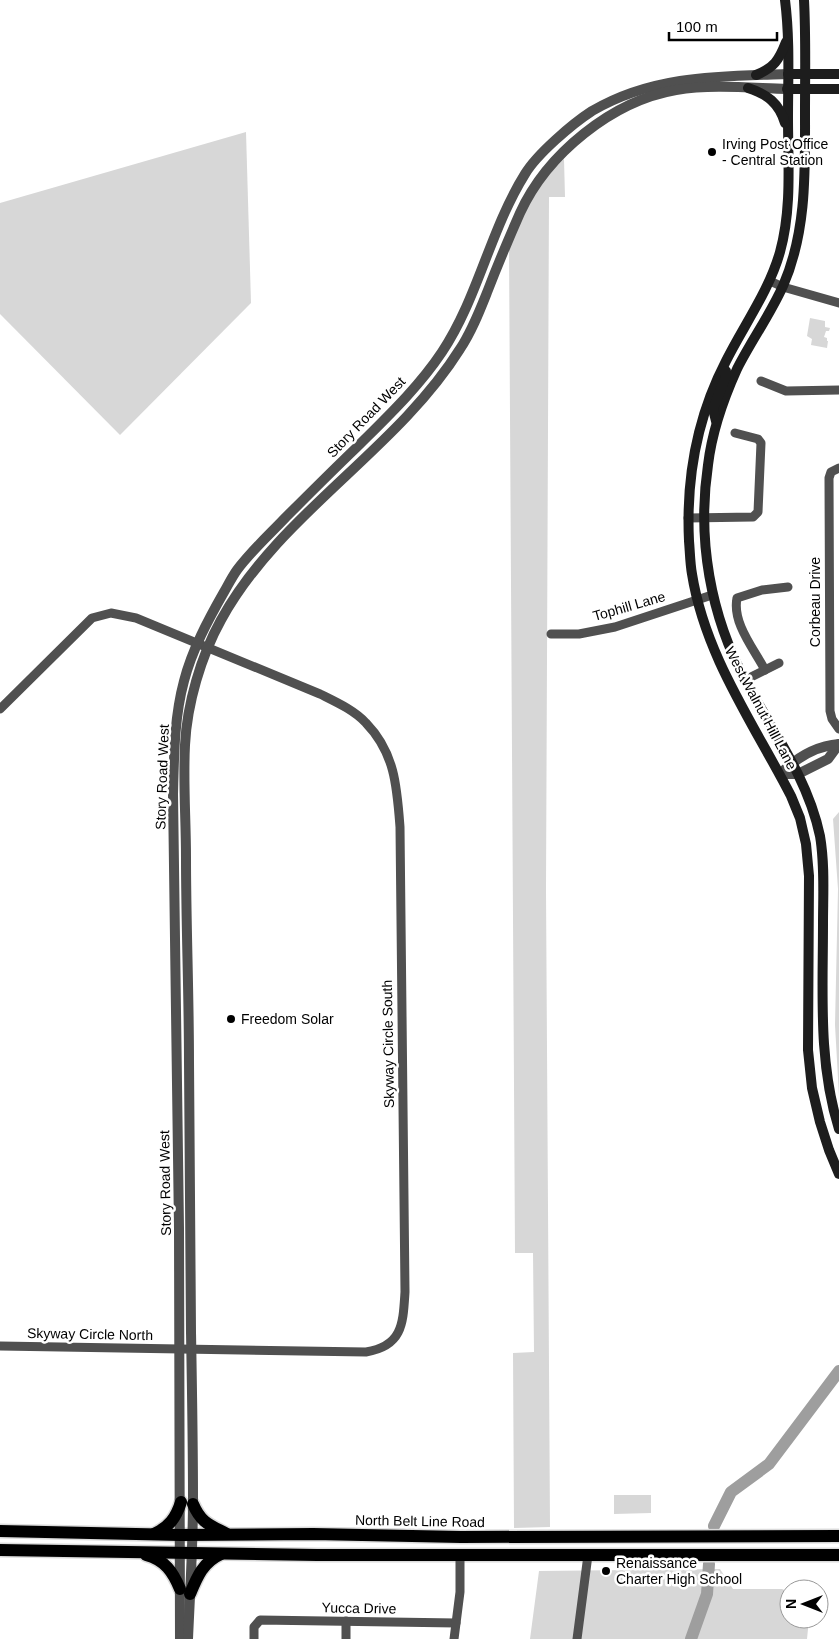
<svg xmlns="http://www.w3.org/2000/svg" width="839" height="1639" font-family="Arial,sans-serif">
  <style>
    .green { fill: #d7d7d7 }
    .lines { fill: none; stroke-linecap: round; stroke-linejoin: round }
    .river { stroke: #9e9e9e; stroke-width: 12 }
    .primary-casing { stroke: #dbdbdb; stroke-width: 15 }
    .minor { stroke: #505050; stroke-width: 9 }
    .tertiary { stroke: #505050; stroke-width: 10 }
    .secondary { stroke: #1d1d1d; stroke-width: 10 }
    .primary { stroke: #000; stroke-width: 12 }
    .poi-dot { fill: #000; stroke: #fff; stroke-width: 2 }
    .labels { text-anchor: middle; stroke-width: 5; stroke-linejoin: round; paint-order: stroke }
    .poi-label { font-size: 14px; fill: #000; stroke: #fff; text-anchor: start }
    .street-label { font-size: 14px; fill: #000; stroke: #fff }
  </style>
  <rect width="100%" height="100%" fill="#fff"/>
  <g class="green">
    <path d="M246,132L251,303L120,435L0,314V203Z"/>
    <path d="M564,159L565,197H549L546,890L550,1527L514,1528L513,1353L534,1352L533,1253H515L509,247C522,215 537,181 564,159Z"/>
    <path d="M810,318L825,321V327L830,328L829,331H826L824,337L827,338V341H828L827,348L811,345L812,339L807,336Z"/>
    <path d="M839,812V1096L835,1025L838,889L833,819Z"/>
    <path d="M614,1495H651V1513L614,1514Z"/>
    <path d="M720,1569L733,1589H782L789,1592V1619H809L807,1639H530L539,1571Z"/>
  </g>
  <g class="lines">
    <g class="river">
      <path d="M714,1526L731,1492L769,1464L839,1371"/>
      <path d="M691,1639L707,1594L709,1564"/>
    </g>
    <defs>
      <g id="primary">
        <path d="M193,1504C201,1523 210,1525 227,1534"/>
        <path d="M0,1531L181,1535L313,1534L461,1537L839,1536"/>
        <path d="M154,1534C169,1527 176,1518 181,1502"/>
        <path d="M0,1550L317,1555H839"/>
        <path d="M146,1555C165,1560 173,1572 180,1589"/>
        <path d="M190,1594C197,1577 203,1562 221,1554"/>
      </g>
    </defs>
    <use href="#primary" class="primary-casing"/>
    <g class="minor">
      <path d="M770,281L783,287L839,303"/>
      <path d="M761,381L786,391L839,390"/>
      <path d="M839,468L831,472L829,478L830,711L832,719L839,729"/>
      <path d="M688,518L753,517L758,512L761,443L758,439L735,433"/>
      <path d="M551,634H579L615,627L712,595"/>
      <path d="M765,670C754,649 732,623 737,598L762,590L788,587"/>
      <path d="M745,680L779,663"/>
      <path d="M0,709L92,618L111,613L136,618L320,694C336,702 354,710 366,723C395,753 397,787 400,827L405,1292C403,1323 403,1346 366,1352L0,1346"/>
      <path d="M254,1639V1627L260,1620L456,1623"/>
      <path d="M346,1639V1621"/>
      <path d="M454,1639L460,1592V1555"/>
      <path d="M577,1639L588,1555"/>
    </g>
    <g class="tertiary">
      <path d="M780,774H798L828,759L839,744"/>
      <path d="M780,774C796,758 816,746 839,744"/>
      <path d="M180,1639L179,1228L173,794C174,757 174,718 184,681C192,650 208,620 224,592C228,585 232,577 237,570C251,551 270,534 286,517C309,494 332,471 356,448C386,418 418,388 442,352C478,298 490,230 525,174C537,154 572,124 592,111C653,75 720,76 788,74"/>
      <path d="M188,1639C190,1593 193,1546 193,1499C193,1443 192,1388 191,1332C190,1242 189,1152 189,1062C189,993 186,925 186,857C186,820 183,782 185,745C187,704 201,656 221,620C279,514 396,451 460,349C472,331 480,310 488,290C498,264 509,238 520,213C547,154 612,101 676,90C712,84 751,88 787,89"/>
    </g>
    <g class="secondary">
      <path d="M785,0C790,39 788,79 788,118C788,162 792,209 780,252C769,291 744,325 726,361C697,417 686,478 689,541C690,552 690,563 692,574C705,656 754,724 791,796L800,818L806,844L809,876L808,1050L812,1088L820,1122L829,1150L839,1174"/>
      <path d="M804,0C806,37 805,75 805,112C805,171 807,231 783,286C770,315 751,341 737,369C723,400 712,431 708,465C697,539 710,615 746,682C773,731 808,779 820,836C825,865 823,895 823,924C823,993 818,1062 839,1129"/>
      <path d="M788,74H839"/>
      <path d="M756,75C774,68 779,60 786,42"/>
      <path d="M748,88C767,94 779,103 785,123"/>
      <path d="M787,89H839"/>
      <path d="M716,421L713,409L726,376V371"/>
    </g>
    <use href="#primary" class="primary"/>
  </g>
  <g class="poi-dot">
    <circle cx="712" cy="152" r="5"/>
    <circle cx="231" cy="1019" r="5"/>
    <circle cx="606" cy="1571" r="5"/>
  </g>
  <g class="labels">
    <g class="poi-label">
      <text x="722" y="149">Irving Post Office<tspan x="722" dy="16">- Central Station</tspan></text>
      <text x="241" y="1024">Freedom Solar</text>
      <text x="616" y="1568">Renaissance<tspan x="616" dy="16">Charter High School</tspan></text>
    </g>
    <g class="street-label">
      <text transform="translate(366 417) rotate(-46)" y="5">Story Road West</text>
      <text transform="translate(815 602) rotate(-90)" y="5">Corbeau Drive</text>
      <text transform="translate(629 606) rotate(-16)" y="5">Tophill Lane</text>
      <text transform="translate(761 708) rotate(62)" y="5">West Walnut Hill Lane</text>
      <text transform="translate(162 777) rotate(-88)" y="5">Story Road West</text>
      <text transform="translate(388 1044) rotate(-91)" y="5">Skyway Circle South</text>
      <text transform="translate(165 1183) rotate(-91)" y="5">Story Road West</text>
      <text transform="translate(90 1334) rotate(1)" y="5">Skyway Circle North</text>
      <text transform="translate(420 1521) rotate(1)" y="5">North Belt Line Road</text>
      <text transform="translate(359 1608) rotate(1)" y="5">Yucca Drive</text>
    </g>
  </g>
  <g transform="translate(804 1604) rotate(270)"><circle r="24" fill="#ffffff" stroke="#999999"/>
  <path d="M0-4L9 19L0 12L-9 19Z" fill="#000000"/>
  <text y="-8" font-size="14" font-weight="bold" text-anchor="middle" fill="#000000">N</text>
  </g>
  <path d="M669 32v8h108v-8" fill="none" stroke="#000000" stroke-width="2.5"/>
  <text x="676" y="32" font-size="15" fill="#000000" stroke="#ffffff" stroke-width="4" paint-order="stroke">100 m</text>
</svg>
